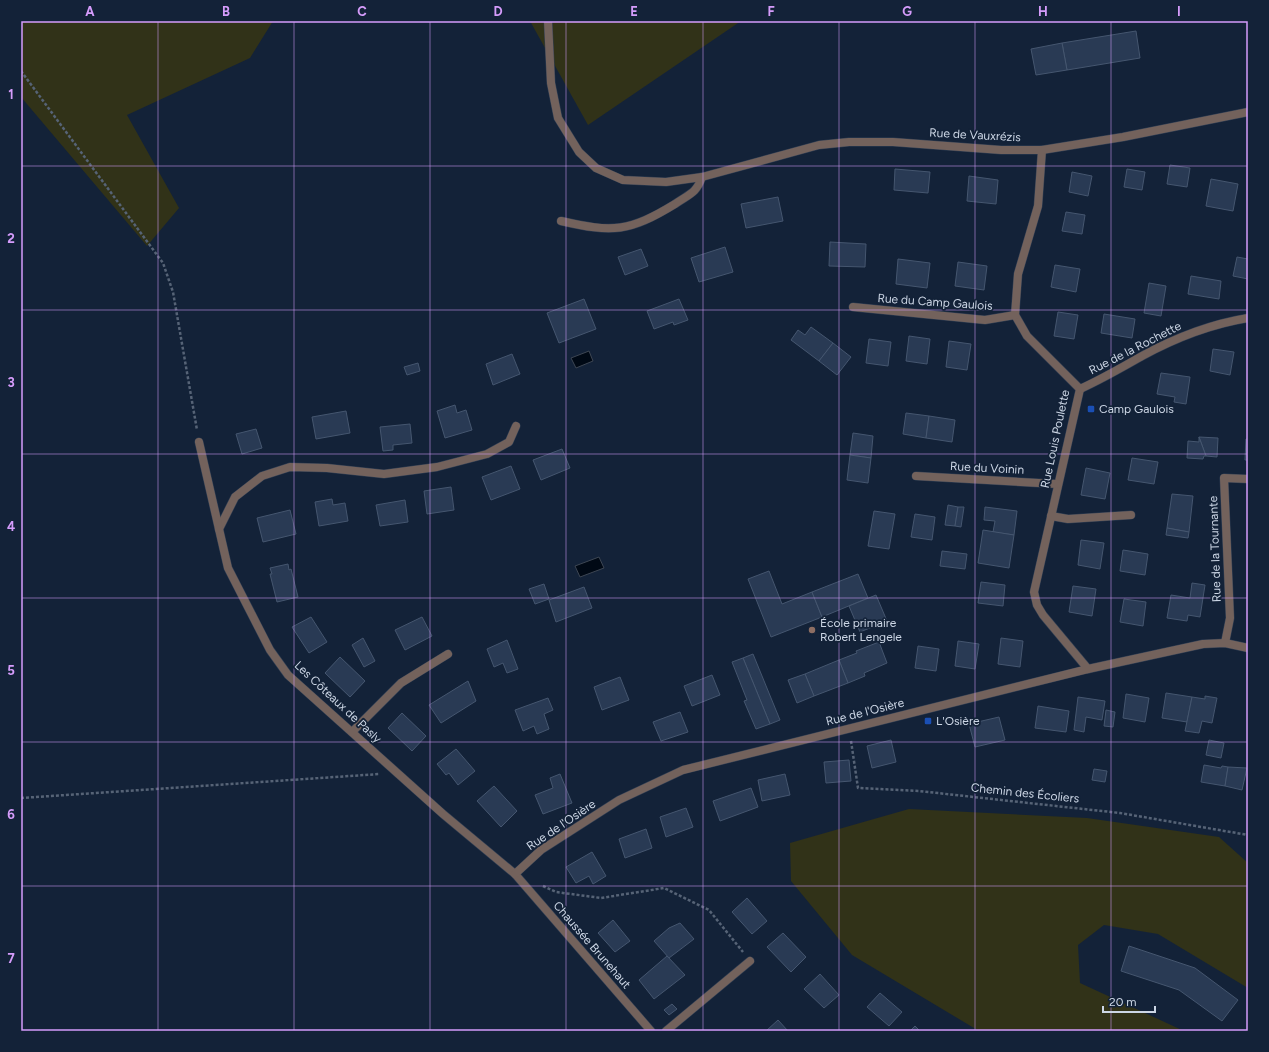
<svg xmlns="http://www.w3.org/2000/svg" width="1269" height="1052" font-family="Figtree,sans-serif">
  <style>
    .green { fill: #313218 }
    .water { fill: #000915; stroke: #3d4653 }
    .building { fill: #293a54; stroke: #45566f }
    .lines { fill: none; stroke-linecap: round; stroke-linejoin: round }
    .service-casing { stroke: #313f54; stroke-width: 9 }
    .minor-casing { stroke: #313f54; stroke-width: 9 }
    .tertiary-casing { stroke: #313f54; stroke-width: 9 }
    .path { stroke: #566376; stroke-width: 2.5; stroke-dasharray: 3 2; stroke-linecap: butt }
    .service { stroke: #73625c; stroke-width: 8 }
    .minor { stroke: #73625c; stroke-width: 8 }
    .tertiary { stroke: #73625c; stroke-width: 8 }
    .grid { fill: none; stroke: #d59cfb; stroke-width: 1; stroke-opacity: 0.55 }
    .transit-dot { fill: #1a4fb4; stroke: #132238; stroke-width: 1.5 }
    .education-dot { fill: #8d6e63; stroke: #132238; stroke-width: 1.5 }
    .labels { text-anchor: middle; stroke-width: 3.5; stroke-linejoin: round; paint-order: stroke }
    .street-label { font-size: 12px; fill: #ccd6e5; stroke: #132238 }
    .poi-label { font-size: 12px; fill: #ccd6e5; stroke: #132238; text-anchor: start }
    .neatline { fill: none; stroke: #d59cfb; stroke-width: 1.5 }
    .grid-label { font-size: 13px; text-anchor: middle; font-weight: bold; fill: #d59cfb }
  </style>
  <rect width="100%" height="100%" fill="#132238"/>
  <g class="green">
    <path d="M21,21H273L250,58L127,115L179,208L147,246L21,97Z"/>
    <path d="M530,21H741L588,125Z"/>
    <path d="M909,809L1087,818L1219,837L1248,863V988L1158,934L1104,925L1078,945L1080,983L1184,1031H979L852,955L791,881L790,843Z"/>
  </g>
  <g class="water">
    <path d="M589,351L593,361L576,368L571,358Z"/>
    <path d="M599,557L604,568L580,577L575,566Z"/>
  </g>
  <g class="building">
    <path d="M1136,31L1140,58L1067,70L1062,43Z"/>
    <path d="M1062,43L1067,70L1036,75L1031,49Z"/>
    <path d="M1170,165L1190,168L1187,187L1167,184Z"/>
    <path d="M895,169L930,172L928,193L894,190Z"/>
    <path d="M1127,169L1145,172L1142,190L1124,187Z"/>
    <path d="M1072,172L1092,176L1088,196L1069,192Z"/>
    <path d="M969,176L998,180L996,204L967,201Z"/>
    <path d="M1211,179L1238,184L1233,211L1206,206Z"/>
    <path d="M778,197L783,221L746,228L741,204Z"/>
    <path d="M1066,212L1085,215L1082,234L1062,231Z"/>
    <path d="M830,242L866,244L865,267L829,266Z"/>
    <path d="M725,247L733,272L699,282L691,258Z"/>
    <path d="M641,249L648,266L625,275L618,257Z"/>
    <path d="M1237,257L1248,259V279L1233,276Z"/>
    <path d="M898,259L930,263L927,288L896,284Z"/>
    <path d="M958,262L987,266L984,290L955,286Z"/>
    <path d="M1055,265L1080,269L1076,292L1051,287Z"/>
    <path d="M1191,276L1221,281L1219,299L1188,294Z"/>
    <path d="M1149,283L1166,286L1161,316L1144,313Z"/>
    <path d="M584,299L596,329L559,343L547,313Z"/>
    <path d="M679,299L688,320L674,325L673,322L654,329L647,311Z"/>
    <path d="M1058,312L1078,315L1074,339L1054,336Z"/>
    <path d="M1104,314L1135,319L1132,338L1101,333Z"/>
    <path d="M811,327L833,343L819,361L791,340L798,330L805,335Z"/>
    <path d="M909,336L930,339L927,364L906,361Z"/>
    <path d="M869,339L891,342L888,366L866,363Z"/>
    <path d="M949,341L971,344L967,370L946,367Z"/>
    <path d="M833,343L851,357L837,375L819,361Z"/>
    <path d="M1213,349L1234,352L1230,375L1210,371Z"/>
    <path d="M512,354L520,374L493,385L486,364Z"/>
    <path d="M418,363L420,371L407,375L404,367Z"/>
    <path d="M1161,373L1190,377L1186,404L1174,402L1175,397L1157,394Z"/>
    <path d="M455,405L457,413L466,410L472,430L445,438L437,411Z"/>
    <path d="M346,411L350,433L316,439L312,417Z"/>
    <path d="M906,413L929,416L926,438L903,434Z"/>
    <path d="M929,416L955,420L952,442L926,438Z"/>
    <path d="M410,424L412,443L393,445V450L383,451L380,427Z"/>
    <path d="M256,429L262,448L242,454L236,434Z"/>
    <path d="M853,433L873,436L871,458L850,455Z"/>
    <path d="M1199,437L1218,438L1217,457L1206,456Z"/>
    <path d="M1199,437L1206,456H1204L1203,459L1187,458L1188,441L1199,442Z"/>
    <path d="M1246,439H1248V460H1245Z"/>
    <path d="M562,449L570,468L541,480L533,460Z"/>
    <path d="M850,455L871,458L868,483L847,480Z"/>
    <path d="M1132,458L1158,462L1154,484L1128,480Z"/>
    <path d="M511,466L520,489L491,500L482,477Z"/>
    <path d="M1086,468L1110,473L1105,499L1081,495Z"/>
    <path d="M451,487L454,510L427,514L424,491Z"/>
    <path d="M1172,494L1193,496L1189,532L1167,528Z"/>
    <path d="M332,499L333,505L345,503L348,521L319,526L315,502Z"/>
    <path d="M405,500L408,522L380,526L376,505Z"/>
    <path d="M948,505L958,507L955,526L945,525Z"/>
    <path d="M958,507H964L961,527L955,526Z"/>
    <path d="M985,507L1017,511L1014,535L993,532L995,521L984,520Z"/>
    <path d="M290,510L296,534L263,542L257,518Z"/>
    <path d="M874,511L895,514L889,549L868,546Z"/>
    <path d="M915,514L935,517L932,540L911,537Z"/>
    <path d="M1167,528L1189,532L1188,538L1166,535Z"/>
    <path d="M983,530L1014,535L1009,568L978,563Z"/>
    <path d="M1081,540L1104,543L1100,569L1078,565Z"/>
    <path d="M1123,550L1148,554L1145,575L1120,571Z"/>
    <path d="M942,551L967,554L965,569L940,566Z"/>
    <path d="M288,564L289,570L291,569L298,597L277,602L270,574H272L270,568Z"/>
    <path d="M769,571L782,604L812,592L822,617L771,637L748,579Z"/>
    <path d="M858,574L868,598L822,617L812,592Z"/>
    <path d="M981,582L1005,585L1003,606L978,603Z"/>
    <path d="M1192,583L1205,585L1200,617L1188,615L1187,621L1167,618L1171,595L1190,598Z"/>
    <path d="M544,584L549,599L535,604L529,589Z"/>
    <path d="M1073,586L1096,589L1092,616L1069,612Z"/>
    <path d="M584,587L592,608L556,622L549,600Z"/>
    <path d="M876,595L887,621L860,632L849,606Z"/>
    <path d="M1124,599L1146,602L1143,626L1120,622Z"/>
    <path d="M311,617L327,642L309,653L292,627Z"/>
    <path d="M422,617L432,636L405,650L395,630Z"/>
    <path d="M363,638L375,661L364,667L352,645Z"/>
    <path d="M1001,638L1023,641L1020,667L998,664Z"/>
    <path d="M507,640L518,669L507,673L503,663L494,667L487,649Z"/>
    <path d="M958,641L979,644L975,669L955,666Z"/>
    <path d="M879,642L887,663L864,673L865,676L848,683L839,660L857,653L856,651Z"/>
    <path d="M918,646L939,649L936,671L915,668Z"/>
    <path d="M753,654L780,720L770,724L743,658Z"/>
    <path d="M340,657L365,681L350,697L325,673Z"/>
    <path d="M743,658L770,724L756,729L744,701L747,700L732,662Z"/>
    <path d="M839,660L848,683L814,696L805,674Z"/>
    <path d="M805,674L814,696L797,703L788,680Z"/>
    <path d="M712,675L720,695L692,706L684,686Z"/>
    <path d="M620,677L629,700L602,710L594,687Z"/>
    <path d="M468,681L476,701L441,723L429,705Z"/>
    <path d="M1166,693L1192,697L1187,722L1162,718Z"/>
    <path d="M1126,694L1149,698L1145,722L1123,718Z"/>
    <path d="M1205,696L1217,698L1212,723L1202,721L1199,733L1185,731L1192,697L1205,699Z"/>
    <path d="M1078,697L1105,701L1102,720L1086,717L1084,732L1074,730Z"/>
    <path d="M548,698L553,710L544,714L549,729L537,734L534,726L523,731L515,710Z"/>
    <path d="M1038,706L1069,711L1066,732L1035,728Z"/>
    <path d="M1106,710L1115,712L1113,727L1104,726Z"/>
    <path d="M680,712L688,732L661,741L653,722Z"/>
    <path d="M402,713L426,736L412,751L388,728Z"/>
    <path d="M999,717L1005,740L975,747L969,724Z"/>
    <path d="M891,740L896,762L872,768L867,746Z"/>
    <path d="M1209,740L1224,743L1221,758L1206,755Z"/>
    <path d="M456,749L475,771L458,785L449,773L446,775L437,764Z"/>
    <path d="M849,760L851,781L826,783L824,762Z"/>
    <path d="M1204,765L1221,768L1222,766L1228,767L1225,786L1201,782Z"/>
    <path d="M1228,767L1247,768L1242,790L1225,786Z"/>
    <path d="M1094,769L1107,771L1105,782L1092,780Z"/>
    <path d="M560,774L572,803L543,814L535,795L553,788L550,778Z"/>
    <path d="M785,774L790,795L762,801L758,780Z"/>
    <path d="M494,786L517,811L501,827L477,801Z"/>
    <path d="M751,788L758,807L720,821L713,801Z"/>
    <path d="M686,808L693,827L666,837L660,817Z"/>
    <path d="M646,829L652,848L625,858L619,839Z"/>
    <path d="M592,852L606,876L593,884L589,876L576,883L566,867Z"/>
    <path d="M747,898L767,921L752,934L732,912Z"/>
    <path d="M613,920L630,941L615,952L598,933Z"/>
    <path d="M680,923L694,939L669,958L654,941L669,928Z"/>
    <path d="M783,933L806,957L791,972L767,947Z"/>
    <path d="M1129,946L1195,968L1238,1000L1222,1021L1179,990L1121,971Z"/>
    <path d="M667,956L685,975L654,999L639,980Z"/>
    <path d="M820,974L839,995L824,1008L804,989Z"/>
    <path d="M880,993L902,1012L889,1026L867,1007Z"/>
    <path d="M672,1004L677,1009L669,1015L664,1010Z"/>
    <path d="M778,1020L788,1031H766Z"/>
    <path d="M915,1026L919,1030L910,1031Z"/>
  </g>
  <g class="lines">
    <defs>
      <path id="service" d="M561,221C613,233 629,232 675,204C689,194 696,194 702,177"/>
      <g id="minor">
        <path d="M1042,150L1038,206L1018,274L1015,315L1027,336L1080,389L1034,592L1037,605L1043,615L1088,669"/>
        <path d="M853,307L985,320L1015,315"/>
        <path d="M1080,389C1102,379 1121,368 1142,356C1175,338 1211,324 1248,318"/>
        <path d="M516,426L509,442L487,454L437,467L384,474L327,468L290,467L262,476L235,497L219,529L228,568L270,650L288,675L443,814L515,874L651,1031"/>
        <path d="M199,442L219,529"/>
        <path d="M916,476L1057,484"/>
        <path d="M1051,516L1068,519L1131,515"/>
        <path d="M1225,643L1230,618L1224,478L1248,479"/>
        <path d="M352,732L401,683L448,654"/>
        <path d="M515,874L541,850L619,800L683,770L1088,669L1203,644L1225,643L1248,648"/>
        <path d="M666,1031L750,961"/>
      </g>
      <path id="tertiary" d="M548,21L551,83L558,118L579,152L596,168L623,180L666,182L702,177L819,145L849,142H893L1001,150H1042L1123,137L1248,112"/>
    </defs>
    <use href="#service" class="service-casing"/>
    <use href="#minor" class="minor-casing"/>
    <use href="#tertiary" class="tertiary-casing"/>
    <g class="path">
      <path d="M21,71L163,263L173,292L197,430"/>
      <path d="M851,741L858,788L919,791L1120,813L1248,835"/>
      <path d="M21,798L380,774"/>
      <path d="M543,886L556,892L601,898L664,888L709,910L743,952"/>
    </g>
    <use href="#service" class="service"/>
    <use href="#minor" class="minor"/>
    <use href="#tertiary" class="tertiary"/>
  </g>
  <path class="grid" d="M158,21V1031M294,21V1031M430,21V1031M566,21V1031M703,21V1031M839,21V1031M975,21V1031M1111,21V1031M21,166H1248M21,310H1248M21,454H1248M21,598H1248M21,742H1248M21,886H1248"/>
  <g class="transit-dot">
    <rect x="1087" y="405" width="8" height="8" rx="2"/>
    <rect x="924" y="717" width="8" height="8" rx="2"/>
  </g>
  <circle class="education-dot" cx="812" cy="630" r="4"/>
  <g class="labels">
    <g class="street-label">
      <text transform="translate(975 135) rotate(3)" y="4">Rue de Vauxrézis</text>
      <text transform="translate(935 302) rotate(4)" y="4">Rue du Camp Gaulois</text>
      <text transform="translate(1135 348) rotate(-27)" y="4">Rue de la Rochette</text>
      <text transform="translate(1055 439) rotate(-78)" y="4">Rue Louis Poulette</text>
      <text transform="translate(987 468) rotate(3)" y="4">Rue du Voinin</text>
      <text transform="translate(1215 549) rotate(-92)" y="4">Rue de la Tournante</text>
      <text transform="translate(338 702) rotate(43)" y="4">Les Côteaux de Pasly</text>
      <text transform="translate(865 712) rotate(-14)" y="4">Rue de l'Osière</text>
      <text transform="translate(1025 793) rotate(6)" y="4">Chemin des Écoliers</text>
      <text transform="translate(561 825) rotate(-34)" y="4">Rue de l'Osière</text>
      <text transform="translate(592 945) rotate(49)" y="4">Chaussée Brunehaut</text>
    </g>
    <g class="poi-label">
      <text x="1099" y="413">Camp Gaulois</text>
      <text x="820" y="627">École primaire<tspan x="820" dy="14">Robert Lengele</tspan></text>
      <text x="936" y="725">L'Osière</text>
    </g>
  </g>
  <rect width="1269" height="1052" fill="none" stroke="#132238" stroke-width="44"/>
  <path d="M1103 1006v6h52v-6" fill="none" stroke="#ccd6e5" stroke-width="2"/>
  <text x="1109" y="1006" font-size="12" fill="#ccd6e5" stroke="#132238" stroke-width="3" paint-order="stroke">20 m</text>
  <rect x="22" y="22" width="1225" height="1008" class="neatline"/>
  <g class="grid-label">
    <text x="90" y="16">A</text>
    <text x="226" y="16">B</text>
    <text x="362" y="16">C</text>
    <text x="498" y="16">D</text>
    <text x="634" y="16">E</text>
    <text x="771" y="16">F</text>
    <text x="907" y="16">G</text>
    <text x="1043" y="16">H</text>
    <text x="1179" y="16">I</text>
    <text x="11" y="99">1</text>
    <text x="11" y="243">2</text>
    <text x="11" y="387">3</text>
    <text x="11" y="531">4</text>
    <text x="11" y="675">5</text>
    <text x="11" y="819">6</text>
    <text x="11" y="963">7</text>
  </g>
</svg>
